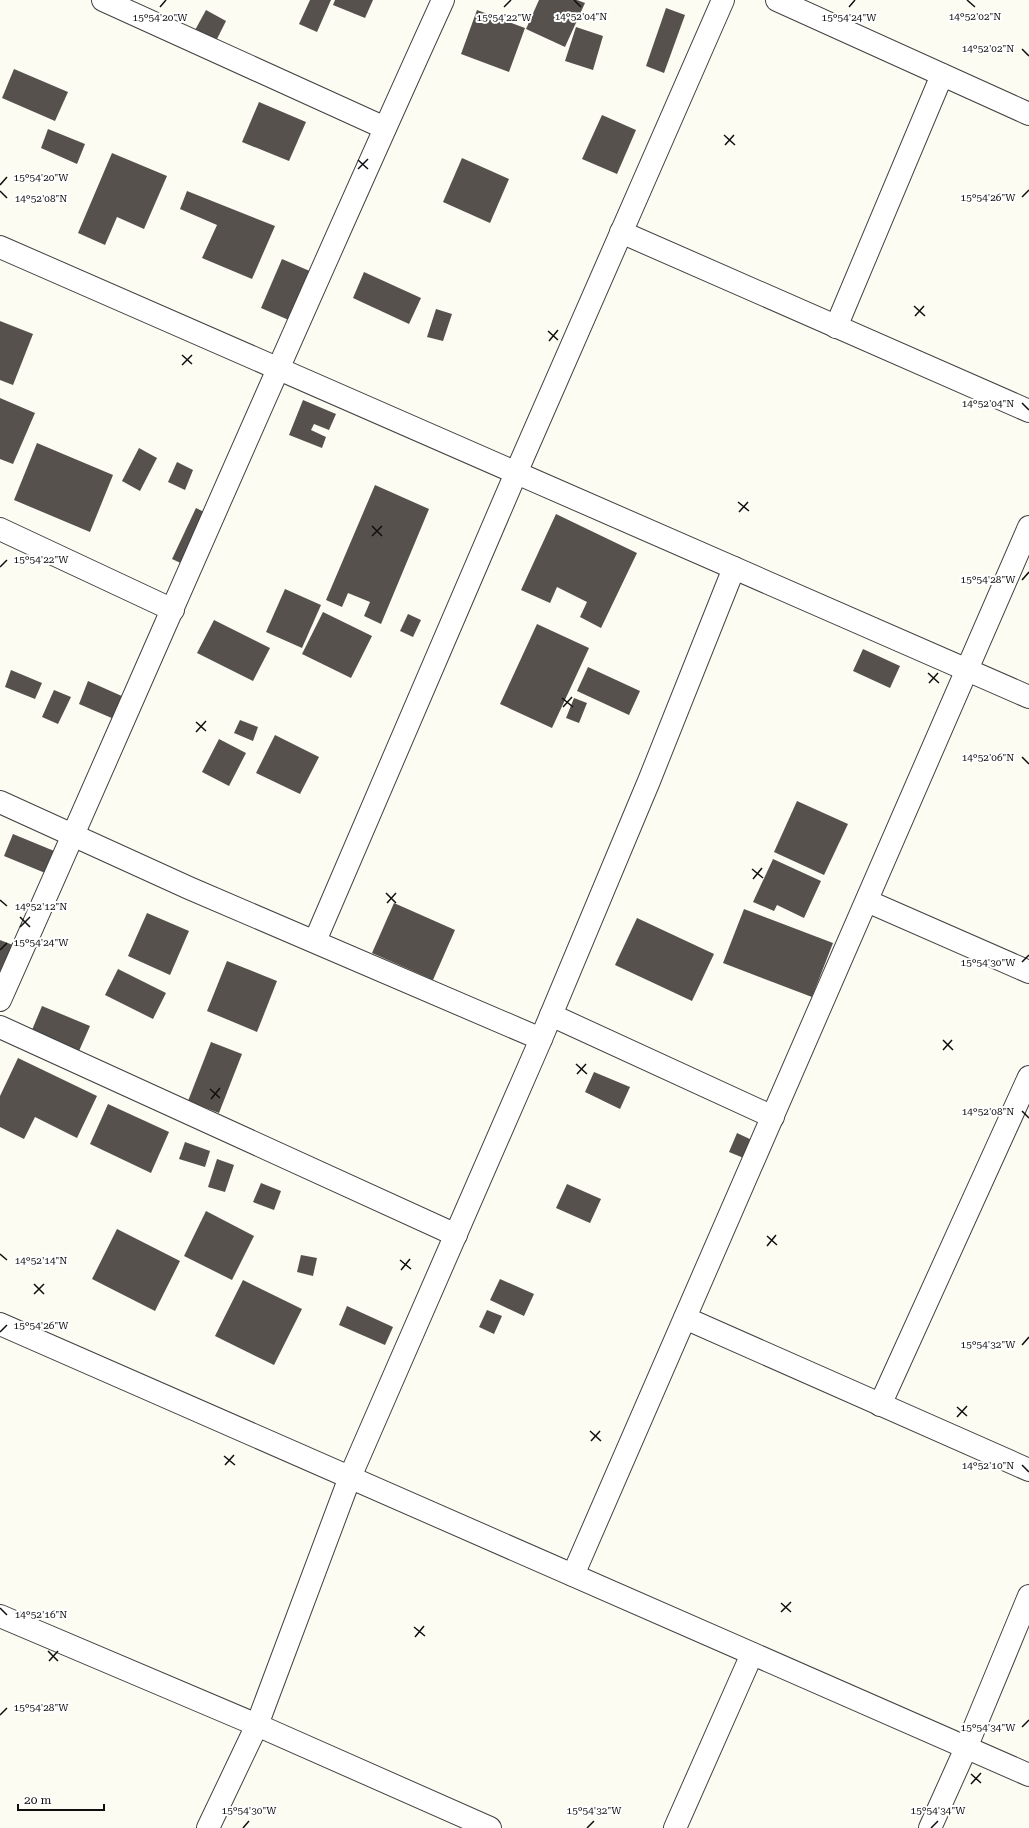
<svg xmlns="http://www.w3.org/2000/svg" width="1029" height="1828" font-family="'Roboto Serif',serif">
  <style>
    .building { fill: #56514d }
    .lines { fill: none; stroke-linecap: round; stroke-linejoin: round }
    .street-casing { stroke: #424242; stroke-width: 24 }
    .street { stroke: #fff; stroke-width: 22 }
    .ticks { fill: none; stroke: #0f0f0f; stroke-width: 1.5 }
    .ticks-label { font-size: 10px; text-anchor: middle; fill: #0f0f0f; stroke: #fff; stroke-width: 4; stroke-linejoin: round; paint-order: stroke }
  </style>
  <rect width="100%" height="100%" fill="#fdfcf3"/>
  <g class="building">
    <path d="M310,0H331L317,32L299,24Z"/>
    <path d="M335,0H373L365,18L333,5Z"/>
    <path d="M539,0H577L585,3L565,47L526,29Z"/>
    <path d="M666,8L685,15L664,73L646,66Z"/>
    <path d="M206,10L226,21L215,43L194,32Z"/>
    <path d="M477,10L525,28L509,72L461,54Z"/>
    <path d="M576,27L603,36L593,70L565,61Z"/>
    <path d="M14,69L68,92L55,121L2,98Z"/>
    <path d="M259,102L306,122L289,161L242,142Z"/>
    <path d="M602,115L636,130L617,174L582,159Z"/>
    <path d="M48,129L85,144L77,164L41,148Z"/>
    <path d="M112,153L167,176L144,229L117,217L105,245L78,233Z"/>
    <path d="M462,158L509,179L490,223L443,202Z"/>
    <path d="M187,191L275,226L252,279L202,258L217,225L180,209Z"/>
    <path d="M282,259L312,272L291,321L261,308Z"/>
    <path d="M364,272L421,298L409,324L353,298Z"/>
    <path d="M436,309L452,314L443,341L427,337Z"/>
    <path d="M0,321L33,334L13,385L0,380Z"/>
    <path d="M0,398L35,413L13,464L0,459Z"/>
    <path d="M303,400L336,414L329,430L314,424L311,430L326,437L322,448L289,435Z"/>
    <path d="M37,443L113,475L90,532L14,500Z"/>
    <path d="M139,448L157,458L140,491L122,481Z"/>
    <path d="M177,462L193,470L185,490L168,482Z"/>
    <path d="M375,485L429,509L381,624L364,616L370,602L348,593L342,607L326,600Z"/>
    <path d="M196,508L210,515L187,566L172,559Z"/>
    <path d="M556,514L637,553L601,628L580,617L587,602L557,587L550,603L521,590Z"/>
    <path d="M285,589L321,605L302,648L266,632Z"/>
    <path d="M323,612L372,636L351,678L302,654Z"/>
    <path d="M408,614L421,620L413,637L400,631Z"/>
    <path d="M214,620L270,648L253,681L197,653Z"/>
    <path d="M537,624L589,648L552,728L500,704Z"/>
    <path d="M863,649L900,666L890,688L853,671Z"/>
    <path d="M588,667L640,691L629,715L577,691Z"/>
    <path d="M11,670L42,683L35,699L5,687Z"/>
    <path d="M88,681L124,697L114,719L79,704Z"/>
    <path d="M54,690L71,697L58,724L42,717Z"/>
    <path d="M574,698L587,703L579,723L566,718Z"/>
    <path d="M240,720L258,727L253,741L234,733Z"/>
    <path d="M275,735L319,757L300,794L256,773Z"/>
    <path d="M219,739L246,753L229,786L202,772Z"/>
    <path d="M797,801L848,824L824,875L774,852Z"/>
    <path d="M13,834L59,853L50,875L4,856Z"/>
    <path d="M773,859L821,881L804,918L777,905L774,911L753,902Z"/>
    <path d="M394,903L455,930L433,980L372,953Z"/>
    <path d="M744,909L833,943L812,997L723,963Z"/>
    <path d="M147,913L189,931L170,975L128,956Z"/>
    <path d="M637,918L714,954L692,1001L615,965Z"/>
    <path d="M0,940L18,947L0,991Z"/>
    <path d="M227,961L277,981L257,1032L207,1011Z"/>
    <path d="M118,969L166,993L153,1019L105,995Z"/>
    <path d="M42,1006L90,1026L79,1051L32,1030Z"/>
    <path d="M211,1042L242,1054L219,1113L188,1101Z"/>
    <path d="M18,1058L97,1096L77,1138L35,1117L24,1139L0,1127V1096Z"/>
    <path d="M594,1072L630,1087L620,1109L585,1092Z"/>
    <path d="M108,1104L169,1132L151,1173L90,1144Z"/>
    <path d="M737,1133L754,1141L746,1159L729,1152Z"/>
    <path d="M185,1142L210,1151L205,1167L179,1159Z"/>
    <path d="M217,1159L234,1165L225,1192L208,1187Z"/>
    <path d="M261,1183L281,1191L274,1210L253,1202Z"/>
    <path d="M567,1184L601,1199L590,1223L556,1208Z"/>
    <path d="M206,1211L254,1236L232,1280L184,1256Z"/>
    <path d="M117,1229L180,1261L155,1311L92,1279Z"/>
    <path d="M301,1255L317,1258L313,1276L297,1272Z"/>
    <path d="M500,1279L534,1294L524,1316L490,1300Z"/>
    <path d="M243,1280L302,1309L274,1365L215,1336Z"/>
    <path d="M347,1306L393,1327L385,1345L339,1325Z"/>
    <path d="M487,1310L502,1316L494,1334L479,1327Z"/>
  </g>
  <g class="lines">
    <defs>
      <g id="street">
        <path d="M103,0L385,128"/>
        <path d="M777,0L1029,114"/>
        <path d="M621,232L1029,411"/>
        <path d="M0,247L1029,697"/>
        <path d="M836,327L942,75"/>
        <path d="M0,529L173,610"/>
        <path d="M0,802L189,888L541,1039"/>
        <path d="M867,901L1029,972"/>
        <path d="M315,941L516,473L723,0"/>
        <path d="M0,1000C148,667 292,332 443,0"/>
        <path d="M551,1015L773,1117"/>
        <path d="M0,1027L456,1235"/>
        <path d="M685,1318L1029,1470"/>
        <path d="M0,1324L1029,1775"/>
        <path d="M880,1405L1029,1077"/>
        <path d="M573,1575L1029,527"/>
        <path d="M0,1616L257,1725L490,1828"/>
        <path d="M208,1828L257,1725L350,1477L541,1039L649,781L734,568"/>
        <path d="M675,1828L752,1654"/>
        <path d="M930,1828L966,1748L1029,1596"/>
      </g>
    </defs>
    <use href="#street" class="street-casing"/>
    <use href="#street" class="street"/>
  </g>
  <path class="ticks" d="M574,0L581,7M967,0L975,7M160,7L166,0M504,7L511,0M849,7L855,0M1022,49L1029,56M724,135L735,145M725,145L734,135M358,160L368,169M358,169L368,159M0,185L7,177M0,191L7,198M1022,197L1029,190M914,306L925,316M915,316L924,306M548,331L558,340M549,341L558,330M182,355L192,364M182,365L192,355M1022,403L1029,410M738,502L749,511M739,512L748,502M372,526L382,536M372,536L382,526M0,567L7,560M1022,580L1029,572M928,673L939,683M929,683L938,673M562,698L573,707M563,707L572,697M196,722L206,731M196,732L206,721M1022,757L1029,764M752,869L763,878M753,879L762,868M386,893L396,903M0,900L7,906M387,903L396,893M20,917L30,927M20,927L30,917M0,950L7,943M1022,962L1029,955M943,1040L953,1050M943,1050L952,1040M576,1064L587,1074M577,1074L586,1064M210,1089L220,1098M211,1099L220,1088M1022,1111L1029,1118M767,1236L777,1245M767,1246L776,1235M0,1254L7,1260M400,1260L411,1269M401,1270L410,1259M34,1284L44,1294M34,1294L44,1284M0,1332L7,1325M1022,1345L1029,1337M957,1407L967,1416M957,1417L967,1406M590,1431L601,1441M591,1441L600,1431M224,1456L235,1465M225,1465L234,1455M1022,1465L1029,1472M781,1603L791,1612M0,1608L7,1615M781,1612L791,1602M414,1627L425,1636M415,1637L424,1626M48,1651L58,1661M49,1661L58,1651M0,1715L7,1708M1022,1727L1029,1720M971,1774L981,1783M971,1784L981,1773M243,1828L249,1821M587,1828L594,1821M931,1828L938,1821"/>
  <g class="ticks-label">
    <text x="581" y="20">14°52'04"N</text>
    <text x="975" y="20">14°52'02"N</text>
    <text x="160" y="21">15°54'20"W</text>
    <text x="504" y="21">15°54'22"W</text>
    <text x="849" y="21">15°54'24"W</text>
    <text x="988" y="52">14°52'02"N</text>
    <text x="41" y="181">15°54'20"W</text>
    <text x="988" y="201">15°54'26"W</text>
    <text x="41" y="202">14°52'08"N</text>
    <text x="988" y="407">14°52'04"N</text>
    <text x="41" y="563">15°54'22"W</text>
    <text x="988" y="583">15°54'28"W</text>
    <text x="988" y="761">14°52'06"N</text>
    <text x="41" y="910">14°52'12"N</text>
    <text x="41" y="946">15°54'24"W</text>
    <text x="988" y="966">15°54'30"W</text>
    <text x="988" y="1115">14°52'08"N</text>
    <text x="41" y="1264">14°52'14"N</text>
    <text x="41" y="1329">15°54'26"W</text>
    <text x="988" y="1348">15°54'32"W</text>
    <text x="988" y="1469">14°52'10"N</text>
    <text x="41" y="1618">14°52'16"N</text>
    <text x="41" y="1711">15°54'28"W</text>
    <text x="988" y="1731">15°54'34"W</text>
    <text x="249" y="1814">15°54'30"W</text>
    <text x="594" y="1814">15°54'32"W</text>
    <text x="938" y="1814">15°54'34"W</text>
  </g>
  <path d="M18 1804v6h86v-6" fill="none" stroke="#0f0f0f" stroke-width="2"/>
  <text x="24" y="1804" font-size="12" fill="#0f0f0f" stroke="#ffffff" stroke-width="3" paint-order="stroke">20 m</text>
</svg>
